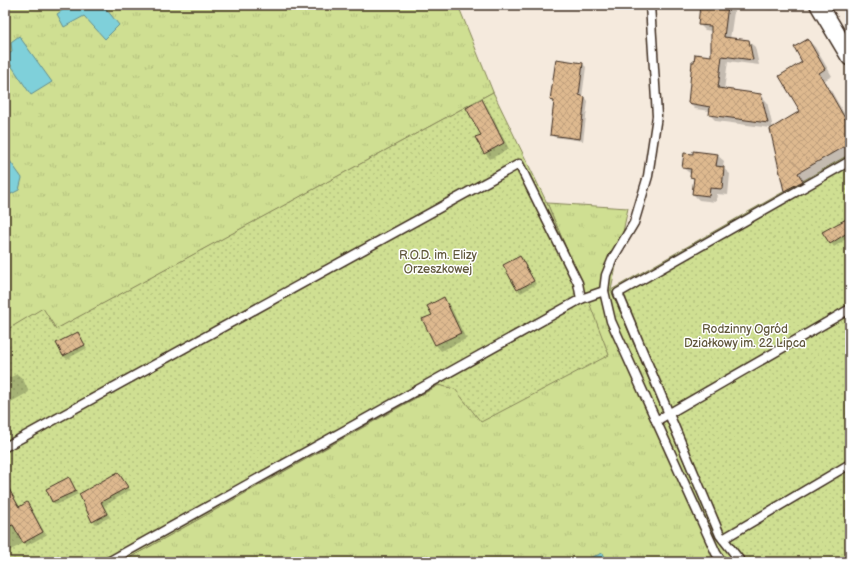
<svg xmlns="http://www.w3.org/2000/svg" width="855" height="567" font-family="'Balsamiq Sans',sans-serif">
  <style>
    .grass { fill: url(#grass-tufts); stroke: #858458 }
    .garden { fill: url(#garden-dots); stroke: #858458 }
    .water { fill: #7fd0da; stroke: #648e8f }
    .shadow { fill: #0003 }
    .building { fill: url(#building-cross-hatch); stroke: #3b2a1e }
    .lines { fill: none; stroke-linecap: round; stroke-linejoin: round }
    .service-casing { stroke: #3b2a1e; stroke-width: 11 }
    .minor-casing { stroke: #3b2a1e; stroke-width: 20 }
    .service { stroke: #fff; stroke-width: 8 }
    .minor { stroke: #fff; stroke-width: 17 }
    .labels { text-anchor: middle; stroke-width: 3; stroke-linejoin: round; paint-order: stroke }
    .park-label { font-size: 12px; fill: #60573b; stroke: #fff }
  </style>
  <defs>
    <pattern id="grass-tufts" width="24" height="20" patternUnits="userSpaceOnUse"><rect width="24" height="20" fill="#cfdf92"/><path d="M3 7l-1-3M5 7V3M7 7l1-3M15 17l-1-3M17 17v-4M19 17l1-3" fill="none" stroke="#b3c07d"/></pattern>
    <pattern id="garden-dots" width="8" height="8" patternUnits="userSpaceOnUse"><rect width="8" height="8" fill="#cfdf92"/><path d="M2 2h.1M6 6h.1" fill="none" stroke="#b3c07d" stroke-width="1.8" stroke-linecap="round"/></pattern>
    <pattern id="building-cross-hatch" width="8" height="8" patternUnits="userSpaceOnUse"><rect width="8" height="8" fill="#deb98f"/><path d="M0 0l8 8M0 8l8-8" fill="none" stroke="#bf9f7b"/></pattern>
  </defs>
  <rect width="100%" height="100%" fill="#f5eadd"/>
  <filter id="ink" filterUnits="userSpaceOnUse"><feTurbulence type="fractalNoise" baseFrequency=".025" numOctaves="2"/><feDisplacementMap in="SourceGraphic" scale="8" xChannelSelector="R" yChannelSelector="G"/><feConvolveMatrix kernelMatrix="1 2 1 2 8 2 1 2 1" color-interpolation-filters="sRGB"/></filter>
  <g filter="url(#ink)">
    <g class="grass">
      <path d="M5,5H458L493,92L55,330L43,309L5,331Z"/>
      <path d="M547,203L628,208L611,290L716,537L736,562H122L439,385L455,389L587,297Z"/>
    </g>
    <g class="garden">
      <path d="M493,92L547,203L587,297L609,355L481,422L455,389L438,385L122,562H5V331L43,308L56,329Z"/>
      <path d="M850,154V562H736L716,537L611,290Z"/>
    </g>
    <g class="water">
      <path d="M70,5H103L119,25L105,39L84,16L64,27L57,14Z"/>
      <path d="M19,36L52,82L31,95L5,56L12,52L11,42Z"/>
      <path d="M5,154L22,178L19,190L5,197Z"/>
      <path d="M603,553L607,562H587V559Z"/>
    </g>
    <g class="shadow">
      <path d="M701,5H772V10L735,5L730,39L748,41L755,47L759,65L728,61L724,90L761,95L767,102L773,128L801,112L804,62L808,40L815,47L832,76L825,80L850,124V154L804,180L809,188L792,197L785,190L770,128L716,121L710,115V111L695,109L689,103L712,58V31L705,30L699,24Z"/>
      <path d="M583,64L586,67L582,97H585L588,101L583,141L554,137L551,134L555,103L551,100Z"/>
      <path d="M482,101L487,106L509,149L490,159L485,153Z"/>
      <path d="M717,155L724,161L723,168L730,174L728,195L717,194L716,202L699,200L693,194L695,180L691,177V174L683,168Z"/>
      <path d="M850,218V236L834,247L823,232Z"/>
      <path d="M520,257L523,260L536,284L521,293L518,290Z"/>
      <path d="M444,299L450,305L466,339L441,351L436,345L424,320L433,315Z"/>
      <path d="M77,333L87,348L67,359L63,356Z"/>
      <path d="M17,374L23,379L29,392L9,403L10,405L5,408V380Z"/>
      <path d="M118,473L130,490L104,506L110,517L96,524L93,521L80,494Z"/>
      <path d="M69,479L72,482L78,494L56,505L53,502L47,489Z"/>
      <path d="M5,482L20,507L27,503L30,506L46,535L26,546L24,543L5,553Z"/>
    </g>
    <g class="building">
      <path d="M700,5H728L724,37L749,40L753,60L722,56L718,88L761,94L768,123L709,115L710,107L688,103L692,62H694L695,54L711,56V26L698,25Z"/>
      <path d="M808,39L825,69L819,73L850,127V143L798,173L803,181L784,191L770,129L800,111L779,76L802,62L794,47Z"/>
      <path d="M556,59L583,63L579,95L585,97L580,139L550,135L554,101L550,100Z"/>
      <path d="M482,99L504,143L484,154L475,137L481,135L466,108Z"/>
      <path d="M693,151L718,154L716,166L724,167L722,189L710,188L709,196L692,194L694,178L690,177L691,169L682,168L684,153L693,154Z"/>
      <path d="M850,217V231L830,244L822,232Z"/>
      <path d="M520,256L534,281L517,290L503,265Z"/>
      <path d="M444,297L461,333L435,345L422,319L432,315L427,306Z"/>
      <path d="M78,332L85,345L63,356L56,343Z"/>
      <path d="M118,472L128,487L101,502L107,514L92,522L79,494Z"/>
      <path d="M69,477L76,491L52,502L46,489Z"/>
      <path d="M5,482L19,507L27,502L43,532L23,543L13,525L10,526L5,517Z"/>
    </g>
    <g class="lines">
      <defs>
        <g id="service">
          <path d="M650,5L657,116L648,176L634,223L613,258L606,275L604,291L611,321L716,553L722,562"/>
          <path d="M656,421L850,309"/>
          <path d="M5,447L519,164L578,283L581,299"/>
          <path d="M723,539L850,464"/>
          <path d="M108,562L581,299L604,291"/>
          <path d="M741,562L720,535L618,293L850,161"/>
        </g>
        <path id="minor" d="M819,5L850,57"/>
      </defs>
      <use href="#service" class="service-casing"/>
      <use href="#minor" class="minor-casing"/>
      <use href="#service" class="service"/>
      <use href="#minor" class="minor"/>
    </g>
  </g>
  <g class="labels">
    <g class="park-label">
      <text x="438" y="259">R.O.D. im. Elizy<tspan x="438" dy="14">Orzeszkowej</tspan></text>
      <text x="745" y="333">Rodzinny Ogród<tspan x="745" dy="14">Działkowy im. 22 Lipca</tspan></text>
    </g>
  </g>
  <rect width="855" height="567" fill="none" stroke="#fff" stroke-width="20"/>
  <rect x="10" y="10" width="835" height="547" fill="none" stroke="#3b2a1e" stroke-width="1.5" filter="url(#ink)"/>
</svg>
